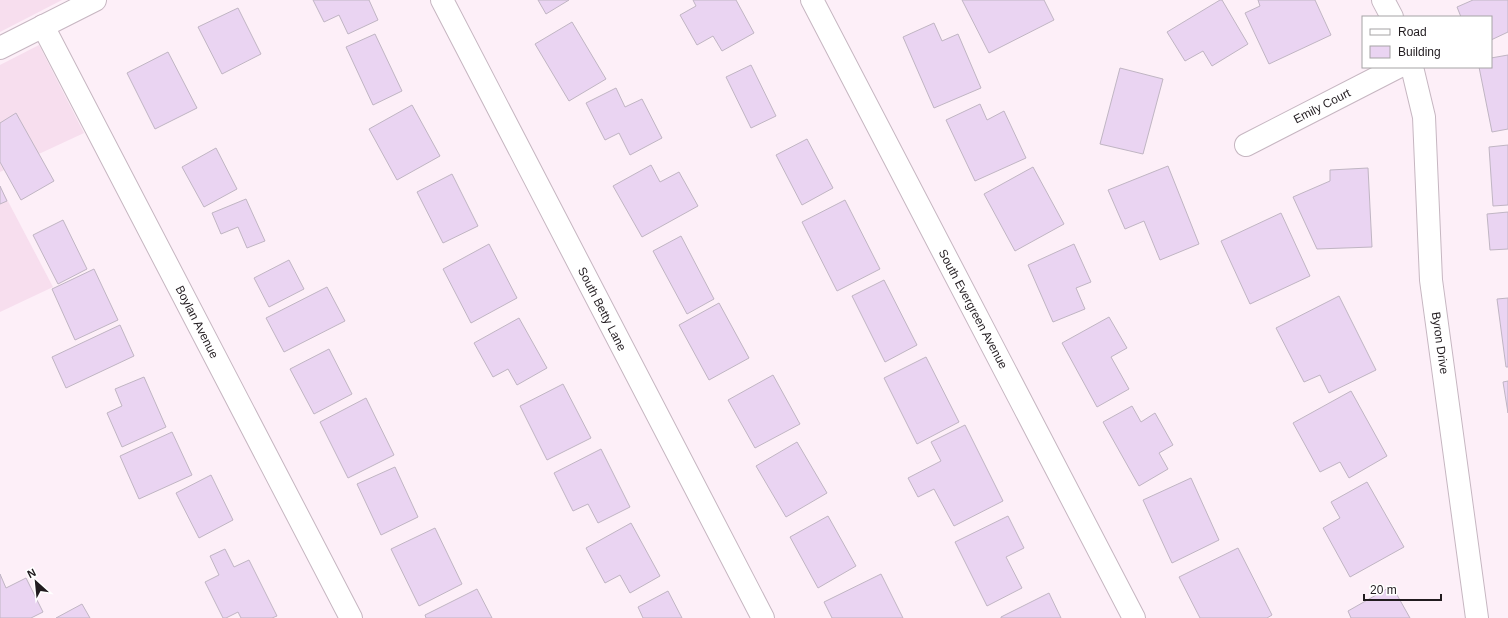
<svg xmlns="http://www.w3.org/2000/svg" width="1508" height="618" font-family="Helvetica,sans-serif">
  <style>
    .built { fill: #f7deee }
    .building { fill: #ead4f2; stroke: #c0b5c3 }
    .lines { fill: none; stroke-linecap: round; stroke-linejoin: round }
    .street-casing { stroke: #c6b6c1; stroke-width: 24 }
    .secondary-casing { stroke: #c6b6c1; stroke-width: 24 }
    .street { stroke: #fff; stroke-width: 22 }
    .secondary { stroke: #fff; stroke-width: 22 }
    .labels { text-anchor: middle; stroke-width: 3; stroke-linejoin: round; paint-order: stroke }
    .street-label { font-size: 12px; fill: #211b1f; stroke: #fff }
  </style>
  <rect width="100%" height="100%" fill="#fdeff8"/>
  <g class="built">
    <path d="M0,0H62L0,32Z"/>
    <path d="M39,45L84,133L0,172V65Z"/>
    <path d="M0,186L53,287L0,312Z"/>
  </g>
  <g class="building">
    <path d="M313,0H369L378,20L348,34L339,15L324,22Z"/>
    <path d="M538,0H569L546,14Z"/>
    <path d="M693,0H736L754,33L722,51L713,36L697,45L680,15L696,6Z"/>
    <path d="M962,0H1044L1054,20L989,53Z"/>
    <path d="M1220,0H1222L1248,44L1212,66L1203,51L1185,61L1167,32Z"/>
    <path d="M1258,0H1315L1331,35L1269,64L1245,13L1260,6Z"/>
    <path d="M1473,0H1508V32L1491,40V17H1461L1457,7Z"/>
    <path d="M238,8L261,54L222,74L198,27Z"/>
    <path d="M572,22L606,79L569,101L535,44Z"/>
    <path d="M934,23L942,41L958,34L981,88L934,108L903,37Z"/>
    <path d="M375,34L402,91L373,105L346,47Z"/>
    <path d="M168,52L197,108L155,129L127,73Z"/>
    <path d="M1508,55V129L1492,132L1479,67H1491V58Z"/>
    <path d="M751,65L776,116L751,128L726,77Z"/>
    <path d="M1120,68L1163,79L1143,154L1100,144Z"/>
    <path d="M616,88L625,107L642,99L662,138L630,155L619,133L605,140L586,103Z"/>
    <path d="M980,104L987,120L1004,111L1026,158L975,181L946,120Z"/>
    <path d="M412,105L440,156L397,180L369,129Z"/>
    <path d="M16,113L54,181L21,200L0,162V123Z"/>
    <path d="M807,139L833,188L802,205L776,155Z"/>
    <path d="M1508,145V205L1493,206L1489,147Z"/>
    <path d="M216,148L237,189L204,207L182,167Z"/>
    <path d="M651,165L660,182L679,172L698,206L642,237L613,186Z"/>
    <path d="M1168,166L1199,244L1160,260L1144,221L1125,229L1108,190Z"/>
    <path d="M1033,167L1064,224L1015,251L984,194Z"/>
    <path d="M1368,168L1372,247L1317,249L1293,197L1330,181V170Z"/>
    <path d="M452,174L478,226L443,243L417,192Z"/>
    <path d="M0,186L7,201L0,204Z"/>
    <path d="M246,199L265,241L247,248L238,227L221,234L212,213Z"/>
    <path d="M845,200L880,269L837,291L802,222Z"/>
    <path d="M1508,212V249L1490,250L1487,214Z"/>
    <path d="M1281,213L1310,276L1250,304L1221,241Z"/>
    <path d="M63,220L87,269L58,284L33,235Z"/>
    <path d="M681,236L714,299L687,314L653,251Z"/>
    <path d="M489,244L517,298L471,323L443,269Z"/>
    <path d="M1074,244L1091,282L1076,288L1085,309L1053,322L1028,265Z"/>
    <path d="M289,260L304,289L269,307L254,278Z"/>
    <path d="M94,269L118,320L75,340L52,289Z"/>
    <path d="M884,280L917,345L885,362L852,296Z"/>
    <path d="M327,287L345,321L284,352L266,318Z"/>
    <path d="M1339,296L1376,370L1329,393L1320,375L1304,382L1276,328Z"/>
    <path d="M1508,298V367H1506L1497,299Z"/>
    <path d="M719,303L749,358L709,380L679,325Z"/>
    <path d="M1109,317L1127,348L1111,357L1129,389L1097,407L1062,343Z"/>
    <path d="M519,318L547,368L517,385L508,369L493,377L474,343Z"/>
    <path d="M120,325L134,356L66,388L52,357Z"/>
    <path d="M329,349L352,394L314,414L290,369Z"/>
    <path d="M926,357L959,422L917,444L884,378Z"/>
    <path d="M773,375L800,424L755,448L728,400Z"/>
    <path d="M144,377L166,427L122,447L107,413L122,406L115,389Z"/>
    <path d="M1508,381V413L1503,382Z"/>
    <path d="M563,384L591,438L547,460L520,406Z"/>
    <path d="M1351,391L1387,456L1349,478L1340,462L1320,472L1293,423Z"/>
    <path d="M366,398L394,455L348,478L320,422Z"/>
    <path d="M1132,406L1141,422L1155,413L1173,445L1159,453L1168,469L1139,486L1103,422Z"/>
    <path d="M965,425L1003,501L954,526L934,489L918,497L908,478L941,461L931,442Z"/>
    <path d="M172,432L192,475L139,499L120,456Z"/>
    <path d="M797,442L827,493L786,517L756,466Z"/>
    <path d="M601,449L630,507L598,523L588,504L573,511L554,473Z"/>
    <path d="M395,467L418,517L381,535L357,484Z"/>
    <path d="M211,475L233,520L199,538L176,493Z"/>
    <path d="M1191,478L1219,540L1172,563L1143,500Z"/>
    <path d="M1367,482L1404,547L1350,577L1323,528L1340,518L1331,502Z"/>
    <path d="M828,516L856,566L818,588L790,537Z"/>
    <path d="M1008,516L1024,548L1006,557L1022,588L987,606L955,542Z"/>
    <path d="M631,523L660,576L630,593L620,575L605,583L586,548Z"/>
    <path d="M435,528L462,584L419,606L391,549Z"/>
    <path d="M1238,548L1272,615L1267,618H1200L1179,577Z"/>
    <path d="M225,549L234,567L249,560L277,616L272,618H241L238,612L226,618H223L205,582L219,575L210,556Z"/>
    <path d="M0,574L6,588L26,578L43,612L31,618H0Z"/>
    <path d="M881,574L903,618H832L824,602Z"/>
    <path d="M1392,586L1410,618H1351L1348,611Z"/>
    <path d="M477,589L492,618H426L425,615Z"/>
    <path d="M668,591L682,618H643L638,607Z"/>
    <path d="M1049,593L1061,618H1001V617Z"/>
    <path d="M82,604L90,618H56Z"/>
  </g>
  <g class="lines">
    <defs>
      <g id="street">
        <path d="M442,0L763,618"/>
        <path d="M812,0L1134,618"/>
        <path d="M1383,0L1392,17"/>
        <path d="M43,26L351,618"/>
        <path d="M1412,67L1424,117L1431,280L1477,618"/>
        <path d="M1246,145L1398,67"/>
      </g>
      <path id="secondary" d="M0,48L95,0"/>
    </defs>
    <use href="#street" class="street-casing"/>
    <use href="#secondary" class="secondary-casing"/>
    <use href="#street" class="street"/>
    <use href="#secondary" class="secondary"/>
  </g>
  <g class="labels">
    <g class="street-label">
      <text transform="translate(1322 106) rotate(-27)" y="4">Emily Court</text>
      <text transform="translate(602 309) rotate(63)" y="4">South Betty Lane</text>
      <text transform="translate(973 309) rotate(62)" y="4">South Evergreen Avenue</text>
      <text transform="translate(197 322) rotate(63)" y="4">Boylan Avenue</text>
      <text transform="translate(1440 343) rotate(82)" y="4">Byron Drive</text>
    </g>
  </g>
  <rect x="1362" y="16" width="130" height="52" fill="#ffffff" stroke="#a6a4a5"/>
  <rect x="1370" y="29" width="20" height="6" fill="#ffffff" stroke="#a6a4a5"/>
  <text x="1398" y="36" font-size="12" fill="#211b1f">Road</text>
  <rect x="1370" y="46" width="20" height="12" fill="#ead4f2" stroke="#a6a4a5"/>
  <text x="1398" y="56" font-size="12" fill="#211b1f">Building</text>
  <g transform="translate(36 582) rotate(333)" stroke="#ffffff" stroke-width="3" paint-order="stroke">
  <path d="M0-3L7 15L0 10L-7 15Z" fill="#211b1f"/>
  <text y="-6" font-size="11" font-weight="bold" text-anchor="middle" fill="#211b1f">N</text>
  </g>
  <path d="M1364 594v6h77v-6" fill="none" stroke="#211b1f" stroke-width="2"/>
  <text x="1370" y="594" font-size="12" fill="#211b1f" stroke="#ffffff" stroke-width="3" paint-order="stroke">20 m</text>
</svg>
